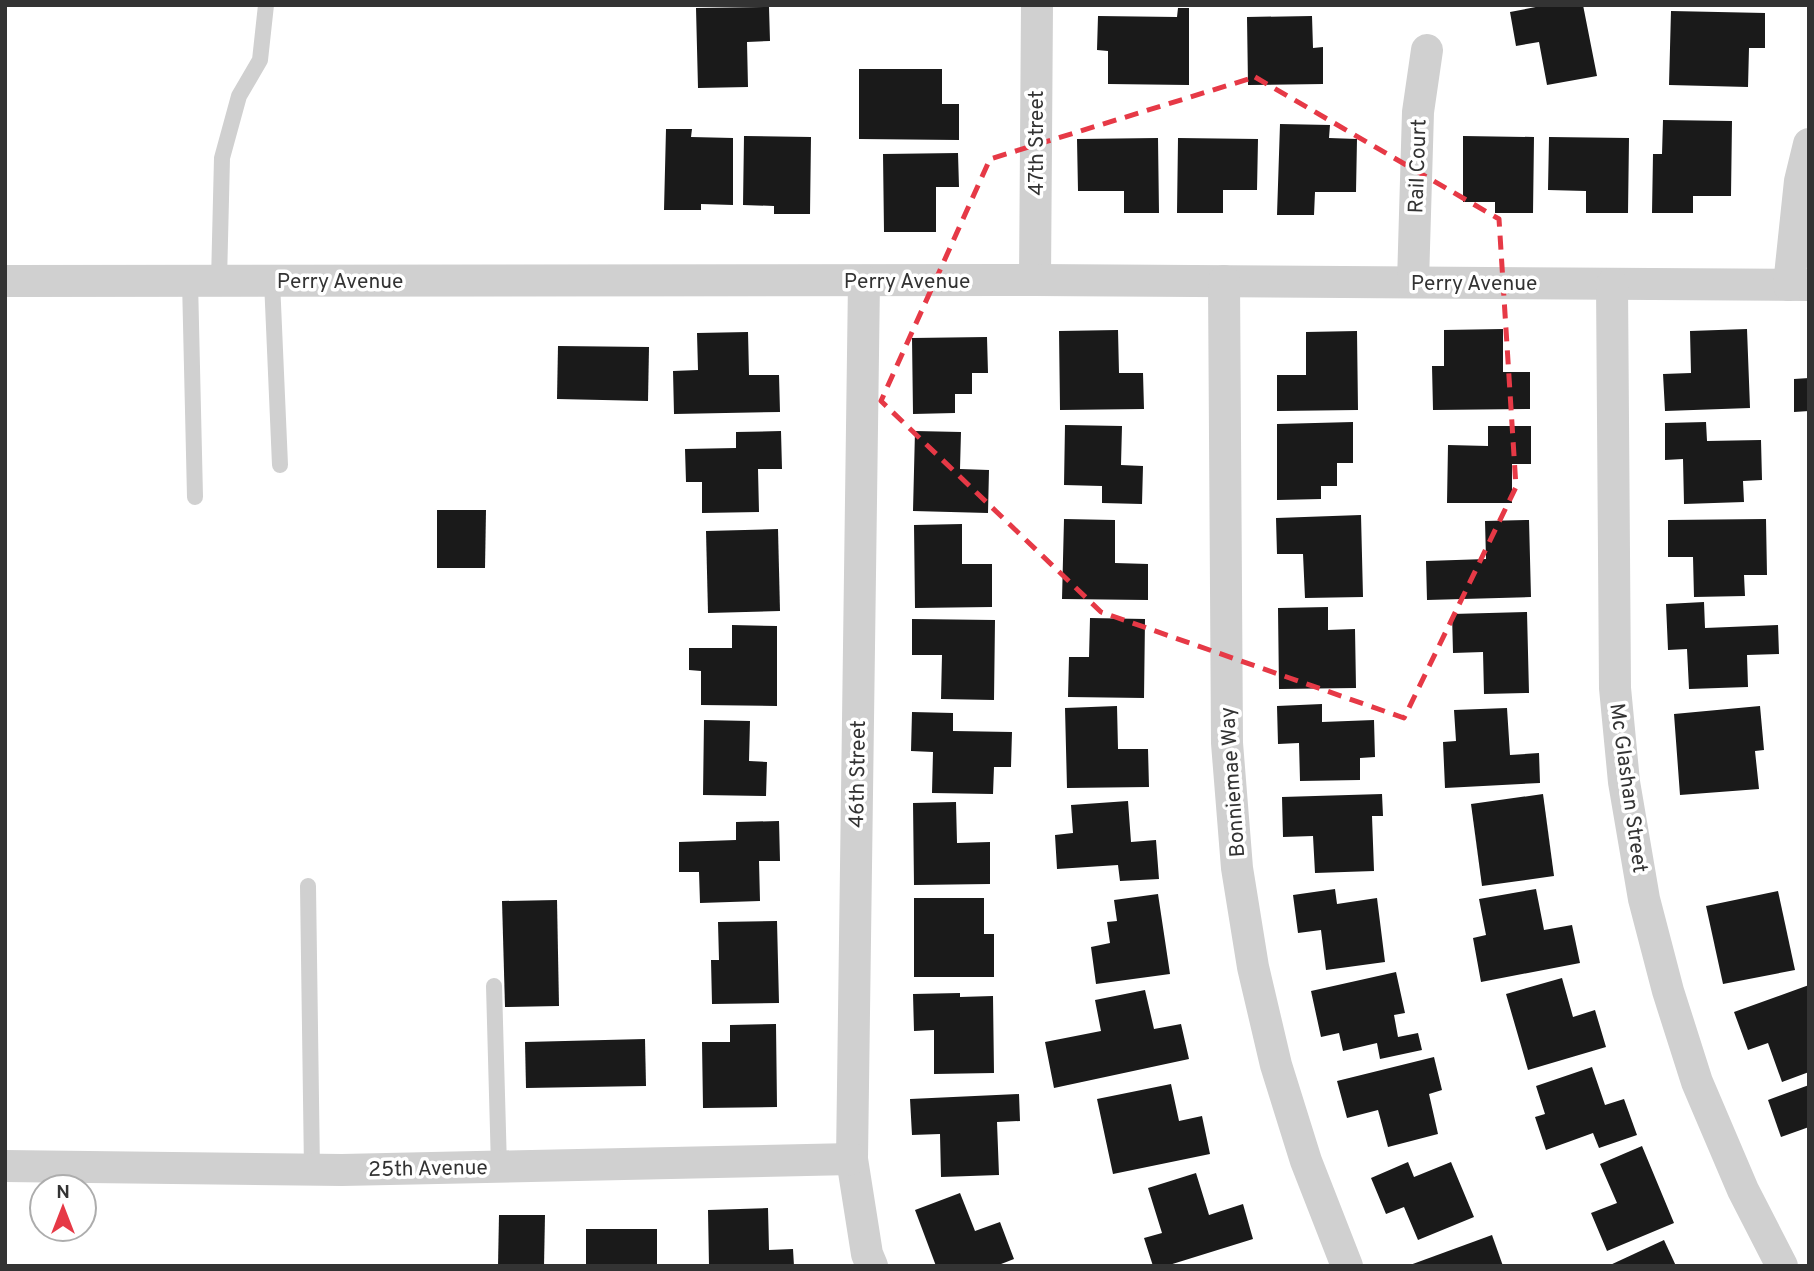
<svg xmlns="http://www.w3.org/2000/svg" width="1814" height="1271" font-family="Overpass,sans-serif">
  <style>
    .building { fill: #1a1a1a }
    .lines { fill: none; stroke-linecap: round; stroke-linejoin: round }
    .lane { stroke: #d0d0d0; stroke-width: 16 }
    .street { stroke: #d0d0d0; stroke-width: 32 }
    .marked { fill: none; stroke: #e63946; stroke-width: 5; stroke-dasharray: 14 9; stroke-linejoin: round }
    .labels { text-anchor: middle; stroke-width: 7; stroke-linejoin: round; paint-order: stroke }
    .street-label { font-size: 21px; fill: #333; stroke: #fff }
  </style>
  <rect width="100%" height="100%" fill="#fff"/>
  <g class="building">
    <path d="M1546,5H1583L1597,76L1547,85L1539,42L1516,46L1510,12Z"/>
    <path d="M769,7L770,41L747,42L748,87L698,88L696,8Z"/>
    <path d="M1178,8H1189V85L1108,84V51L1097,50L1098,16L1177,17Z"/>
    <path d="M1671,11L1765,13V48H1749L1748,87L1669,85Z"/>
    <path d="M1312,16L1313,48L1323,47V84L1248,85L1247,17Z"/>
    <path d="M859,69H942V104H959V140L859,139Z"/>
    <path d="M1663,120L1732,121L1731,196H1693V213H1652L1653,154H1662Z"/>
    <path d="M1280,124L1330,125L1329,138L1357,139L1356,192H1315L1314,215H1277Z"/>
    <path d="M666,129H692L691,137L733,138V205L701,204V210H664Z"/>
    <path d="M744,136L811,137L810,214H774V206L743,205Z"/>
    <path d="M1463,136L1534,137L1533,213H1495V202H1463Z"/>
    <path d="M1549,137L1629,138L1628,213H1586V191L1548,190Z"/>
    <path d="M1158,138L1159,213H1124V191H1078L1077,139Z"/>
    <path d="M1178,138L1258,139L1257,190H1223V213H1177Z"/>
    <path d="M958,153L959,187H936V232H884L883,154Z"/>
    <path d="M1503,329V372H1530V409L1433,410L1432,366H1444V330Z"/>
    <path d="M1747,329L1750,408L1665,411L1663,374L1691,373L1690,331Z"/>
    <path d="M1118,330L1119,373H1143L1144,409L1060,410L1059,331Z"/>
    <path d="M1357,331L1358,410L1277,411V375H1306V332Z"/>
    <path d="M748,332L749,375H779L780,412L674,414L673,371L698,370L697,333Z"/>
    <path d="M987,337L988,373H972V394H955V413L913,414L912,338Z"/>
    <path d="M558,346L649,347L648,401L557,399Z"/>
    <path d="M1809,378V411L1794,412V379Z"/>
    <path d="M1353,422V463H1337V486H1321V499L1277,500V424Z"/>
    <path d="M1706,422L1707,441L1761,440L1762,480L1743,481L1744,502L1684,504L1683,459L1665,460V423Z"/>
    <path d="M1065,425L1122,426L1121,465L1143,466L1142,504L1102,503V486L1064,485Z"/>
    <path d="M1488,426H1531V464H1512V503H1447L1448,445L1488,446Z"/>
    <path d="M781,431L782,469H758L759,512L702,513V482H686L685,449L736,448V432Z"/>
    <path d="M915,431L961,432L960,469L989,470L988,513L913,511Z"/>
    <path d="M437,510H486L485,568H437Z"/>
    <path d="M1361,515L1363,597L1305,598L1303,554H1277L1276,518Z"/>
    <path d="M1064,519L1115,520V563L1148,564V600L1062,599Z"/>
    <path d="M1766,519L1767,575H1744L1745,596L1694,597L1693,557H1668V520Z"/>
    <path d="M1529,520L1531,597L1427,600L1426,561L1486,559L1485,521Z"/>
    <path d="M962,524V564H992V607L915,608L914,525Z"/>
    <path d="M778,529L780,611L708,613L706,531Z"/>
    <path d="M1704,602L1705,628L1778,625L1779,654L1747,655L1748,687L1689,689L1687,649L1668,650L1666,604Z"/>
    <path d="M1328,607V630L1355,629L1356,688L1279,689L1278,608Z"/>
    <path d="M1527,612L1529,693L1484,694L1483,652L1453,653L1452,614Z"/>
    <path d="M1090,618L1145,619L1144,698L1068,697L1069,657H1089Z"/>
    <path d="M912,619L995,620L994,700L941,699L942,655H912Z"/>
    <path d="M732,625L777,626V706L701,705V671L689,670V648H732Z"/>
    <path d="M1322,704V722L1374,720L1375,757L1360,758V780L1300,781L1299,743L1278,744L1277,706Z"/>
    <path d="M1117,706L1118,749H1148L1149,787L1067,788L1065,708Z"/>
    <path d="M1760,706L1764,750L1755,751L1759,789L1680,795L1674,714Z"/>
    <path d="M1507,708L1510,755L1539,753L1540,783L1445,788L1443,742L1456,741L1454,710Z"/>
    <path d="M912,712L953,713V731L1012,732L1011,767H994L993,794L932,793L933,752L911,751Z"/>
    <path d="M704,720L750,721L749,761L767,762L766,796L703,795Z"/>
    <path d="M1382,794L1383,816H1372L1374,871L1315,873L1313,836L1283,837L1282,797Z"/>
    <path d="M1543,794L1554,876L1482,886L1471,804Z"/>
    <path d="M1128,801L1131,842L1156,840L1159,879L1120,881L1118,865L1057,869L1055,835L1073,833L1071,805Z"/>
    <path d="M956,802L957,843L990,842V884L914,885L913,803Z"/>
    <path d="M779,821L780,861H759L760,901L700,903L699,872H679V842L736,840V822Z"/>
    <path d="M1335,889L1337,904L1377,898L1385,962L1326,970L1321,930L1298,933L1293,895Z"/>
    <path d="M1536,889L1544,930L1572,925L1580,963L1481,982L1473,938L1486,935L1479,899Z"/>
    <path d="M1778,891L1795,970L1723,984L1706,906Z"/>
    <path d="M1158,894L1170,974L1096,984L1091,947L1110,943L1107,922L1117,921L1114,900Z"/>
    <path d="M914,898H984V934H994V977H914Z"/>
    <path d="M557,900L559,1006L505,1007L502,901Z"/>
    <path d="M777,921L779,1003L712,1004L711,960H719L718,922Z"/>
    <path d="M1396,972L1405,1013L1394,1015L1398,1037L1418,1033L1422,1050L1380,1059L1377,1043L1343,1051L1339,1033L1321,1037L1311,991Z"/>
    <path d="M1562,978L1573,1017L1595,1010L1606,1047L1528,1070L1506,994Z"/>
    <path d="M1809,985V1072L1782,1082L1768,1043L1748,1050L1734,1012Z"/>
    <path d="M1145,990L1154,1029L1181,1024L1189,1059L1054,1088L1045,1042L1101,1031L1095,1000Z"/>
    <path d="M960,993V997L993,996L994,1073L934,1074V1030L914,1031L913,994Z"/>
    <path d="M776,1024L777,1107L703,1108L702,1042H730V1025Z"/>
    <path d="M645,1039L646,1086L526,1088L525,1042Z"/>
    <path d="M1434,1057L1442,1090L1429,1094L1438,1134L1388,1147L1378,1110L1347,1118L1337,1081Z"/>
    <path d="M1592,1067L1605,1105L1624,1099L1637,1135L1599,1148L1593,1133L1546,1150L1535,1117L1545,1114L1536,1086Z"/>
    <path d="M1171,1084L1179,1121L1202,1116L1210,1154L1113,1174L1097,1099Z"/>
    <path d="M1809,1085V1127L1781,1137L1768,1100Z"/>
    <path d="M1019,1094L1020,1121L997,1122L999,1175L941,1177L940,1134L912,1135L910,1099Z"/>
    <path d="M1642,1146L1674,1223L1607,1251L1591,1213L1617,1203L1600,1164Z"/>
    <path d="M1408,1162L1414,1177L1451,1162L1474,1217L1418,1240L1404,1207L1386,1214L1371,1178Z"/>
    <path d="M1196,1173L1209,1215L1243,1204L1253,1239L1166,1266H1153L1144,1238L1162,1233L1148,1188Z"/>
    <path d="M960,1193L975,1231L1000,1222L1014,1259L996,1266H936L915,1210Z"/>
    <path d="M768,1208L769,1250L793,1249L794,1266H709L708,1210Z"/>
    <path d="M499,1215H545L544,1266H498Z"/>
    <rect x="586" y="1229" width="71" height="37"/>
    <path d="M1492,1235L1503,1266H1410V1265Z"/>
    <path d="M1664,1240L1676,1266H1608Z"/>
  </g>
  <g class="lines">
    <g class="lane">
      <path d="M190,281L195,497"/>
      <path d="M219,281L222,158L239,96L260,60L266,5"/>
      <path d="M272,281L280,465"/>
      <path d="M308,886L312,1170"/>
      <path d="M494,986L499,1167"/>
    </g>
    <g class="street">
      <path d="M1035,280L1037,5"/>
      <path d="M5,281L1035,280L1809,285"/>
      <path d="M864,281L852,1159L867,1254L872,1266"/>
      <path d="M1224,281L1227,743L1237,868L1253,967L1276,1065L1306,1161L1347,1266"/>
      <path d="M1413,282L1418,112L1427,50"/>
      <path d="M1612,284L1615,688L1624,782L1644,899L1668,991L1697,1082L1743,1190L1782,1266"/>
      <path d="M1789,285L1800,181L1809,144"/>
      <path d="M5,1166L342,1170L852,1159"/>
    </g>
  </g>
  <path class="marked" d="M1255,77L1499,219L1516,487L1404,718L1101,612L881,401L990,159Z"/>
  <g class="labels">
    <g class="street-label">
      <text transform="translate(1036 143) rotate(-90)" y="7">47th Street</text>
      <text transform="translate(1417 166) rotate(-88)" y="7">Rail Court</text>
      <text x="340" y="288">Perry Avenue</text>
      <text x="907" y="288">Perry Avenue</text>
      <text x="1474" y="290">Perry Avenue</text>
      <text transform="translate(857 774) rotate(-89)" y="7">46th Street</text>
      <text transform="translate(1232 782) rotate(-94)" y="7">Bonniemae Way</text>
      <text transform="translate(1629 788) rotate(82)" y="7">Mc Glashan Street</text>
      <text transform="translate(428 1168) rotate(-1)" y="7">25th Avenue</text>
    </g>
  </g>
  <rect width="1814" height="1271" fill="none" stroke="#333333" stroke-width="14"/>
  <g transform="translate(63 1208)"><circle r="33" fill="#ffffff" stroke="#adadad" stroke-width="2"/>
  <path d="M0-5L12 26L0 18L-12 26Z" fill="#e63946"/>
  <text y="-10" font-size="19" font-weight="bold" text-anchor="middle" fill="#333333">N</text>
  </g>
</svg>
